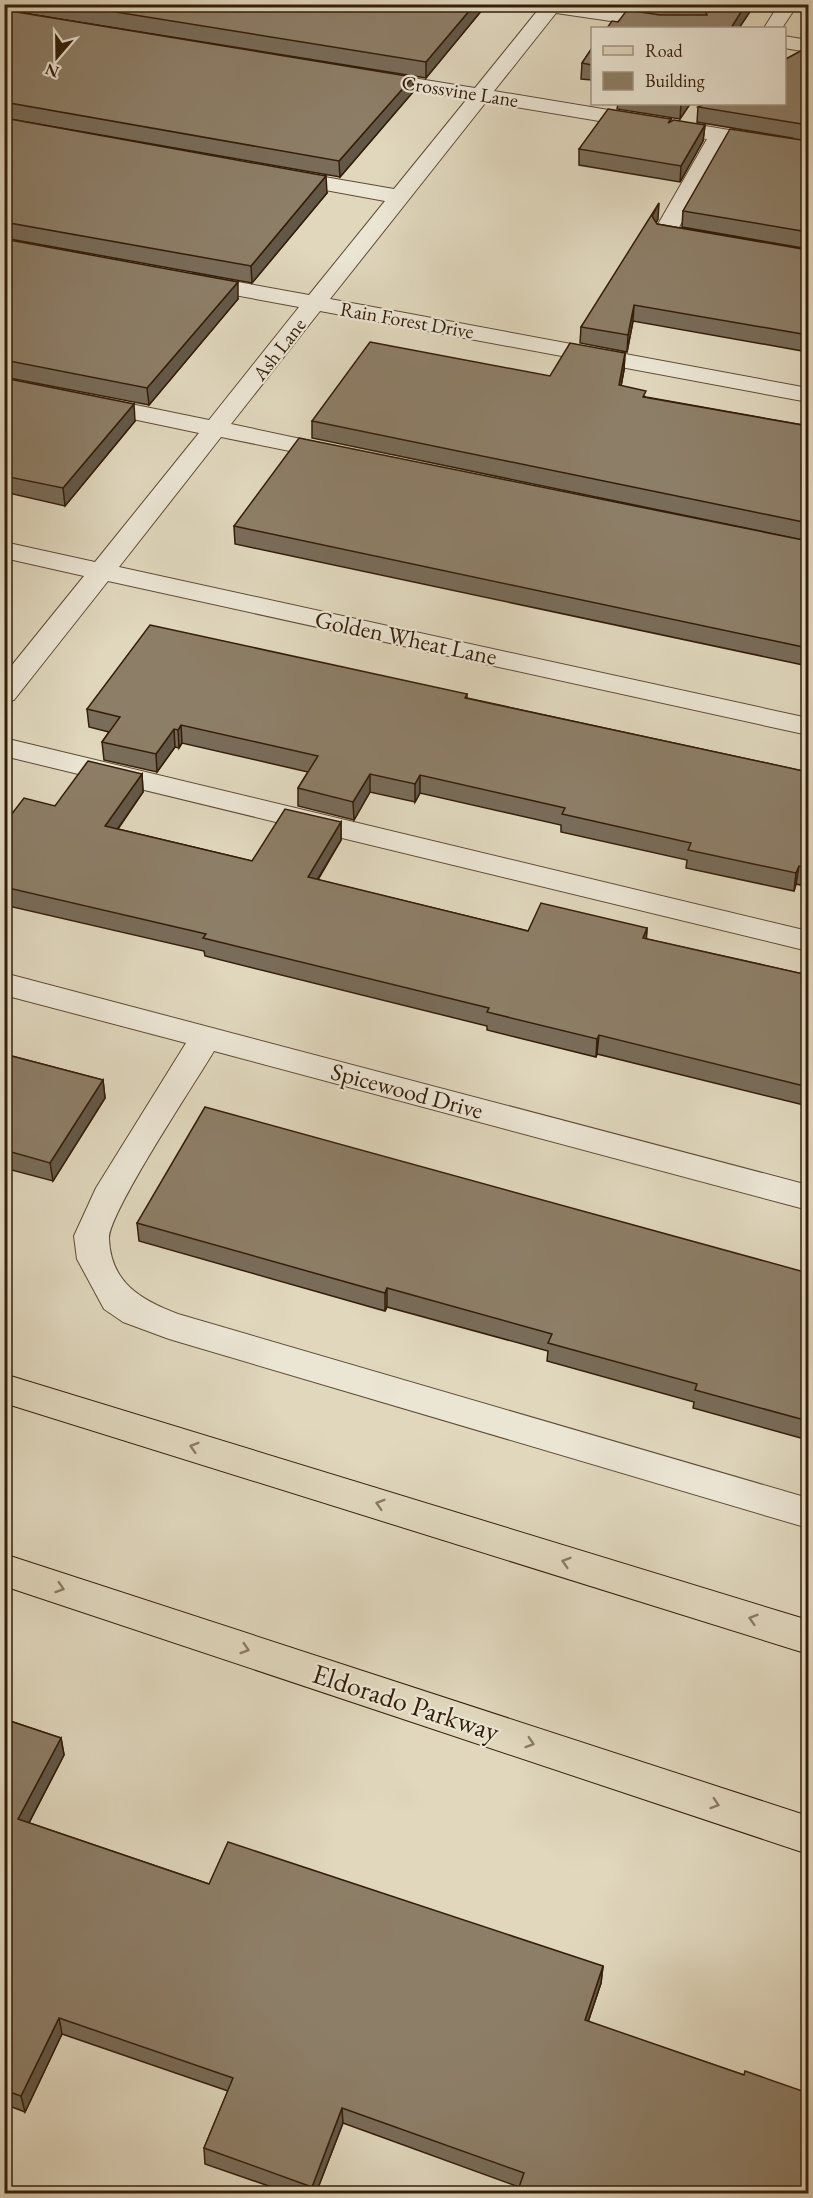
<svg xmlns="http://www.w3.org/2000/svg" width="813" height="2198" font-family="'EB Garamond',serif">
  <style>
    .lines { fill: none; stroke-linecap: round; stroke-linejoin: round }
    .minor-casing { stroke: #5f4c36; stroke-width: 2 }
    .major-casing { stroke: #341e09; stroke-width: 2 }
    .minor { fill: #ebe5d4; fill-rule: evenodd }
    .major { fill: #e0d7bd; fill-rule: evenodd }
    .wall { fill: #796c59; stroke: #341e09; stroke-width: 1.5 }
    .shaded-wall { fill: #635848; stroke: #341e09; stroke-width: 1.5 }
    .building { fill: #8d7e67; stroke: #341e09; stroke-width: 1.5 }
    .oneway { stroke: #8a7a63 }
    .labels { text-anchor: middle; stroke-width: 4.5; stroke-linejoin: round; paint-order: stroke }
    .far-street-label { font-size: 20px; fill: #341e09; stroke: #ebe5d4 }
    .street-label { font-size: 24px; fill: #341e09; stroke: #ebe5d4 }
    .near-street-label { font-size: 28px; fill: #341e09; stroke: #ebe5d4 }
  </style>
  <rect width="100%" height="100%" fill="#e0d7bd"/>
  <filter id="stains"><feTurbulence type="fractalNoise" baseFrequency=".00333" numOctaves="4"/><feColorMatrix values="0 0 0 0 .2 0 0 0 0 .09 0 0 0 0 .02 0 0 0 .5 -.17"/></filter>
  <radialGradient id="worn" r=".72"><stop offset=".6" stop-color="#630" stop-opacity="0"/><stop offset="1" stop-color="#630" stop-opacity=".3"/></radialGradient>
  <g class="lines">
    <defs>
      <g id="minor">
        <path d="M525,4H576L695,22L705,28H659L556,13L494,91L808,143V155L727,142L678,229L708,234L711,239L708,244L700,246L656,238L653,233L707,139L486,102L330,299L808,388V402L320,311L231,424L348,449L351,454L348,459L339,461L221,437L119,567L808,718V735L108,581L14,700L4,702V675L84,576L4,558V542L95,562L199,433L4,392V378L209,420L299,307L186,286L183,281L186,276L194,274L309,295L385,201L276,181L273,176L276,171L284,170L394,189L467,99L362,81L359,77L362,73L369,71L475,88L538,10L527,8Z"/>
        <path d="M779,4H798L782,28H764Z"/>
        <path d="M784,36L808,40V52L784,48Z"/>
        <path d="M4,738L808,931V951L4,756Z"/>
        <path d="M4,973L808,1185V1210L214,1051C197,1080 107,1215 109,1239C111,1283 141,1300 178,1314L808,1498V1528L169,1339L123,1322L104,1309L77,1259L74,1236L96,1188L186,1043L4,995Z"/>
      </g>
      <g id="major">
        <path d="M4,1374L808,1620V1654L4,1403Z"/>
        <path d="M4,1554L808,1816V1854L4,1586Z"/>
      </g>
    </defs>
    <use href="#minor" class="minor-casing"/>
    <use href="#major" class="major-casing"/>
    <use href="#minor" class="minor"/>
    <use href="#major" class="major"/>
  </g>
  <g class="wall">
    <path d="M4,4H487L426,78L4,10Z"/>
    <path d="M637,4H755L739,28H607L636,11Z"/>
    <path d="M4,10L413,77V92L340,177L4,118Z"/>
    <path d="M808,47V352L633,321L627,352L580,343L581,327L658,219L656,223L657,224L808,250V249L682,227L683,211L792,138L697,122L698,107Z"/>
    <path d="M592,48V80L581,79L582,63Z"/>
    <path d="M618,104H690L680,119L617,109Z"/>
    <path d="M4,118L327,193L252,283L4,238Z"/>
    <path d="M671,119L670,122L705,125L703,141L680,182L579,165V149Z"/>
    <path d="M4,239L238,299L149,405L4,377Z"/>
    <path d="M625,353L624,370L621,386L646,397L808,426V541L312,438V421L550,376Z"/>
    <path d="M4,378L135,421L65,506L4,492Z"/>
    <path d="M234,526L808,541V666L235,544Z"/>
    <path d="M467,694V698L808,772V887L796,884L794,891L686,868L687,860L561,832V825L420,793L415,802L370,792L354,820L298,806V788L308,772L182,743L179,748L175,747L157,772L104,760L102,742L109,732L89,727L87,709Z"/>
    <path d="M142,774L143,792L118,829L252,861L341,822V840L318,880L528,931L647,928L646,939L808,975V1106L597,1054L596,1057L487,1030V1026L205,956L204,951L4,905V824Z"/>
    <path d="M4,1054L103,1080L105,1098L53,1181L4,1168Z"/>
    <path d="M137,1223L808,1273V1440L693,1408L694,1402L547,1361L548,1351L387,1307L385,1311L139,1241Z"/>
    <path d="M4,1719L61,1738L64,1755L29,1823L209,1884L603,1966L601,1983L588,2022L744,2075L808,2093L519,2187L343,2123L316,2193H289L205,2164L204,2148L228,2091L62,2034L25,2112L4,2104Z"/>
  </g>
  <g class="shaded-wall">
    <path d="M475,4H487L426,78V62Z"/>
    <path d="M746,4H755L739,28H731Z"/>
    <path d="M413,77V92L340,177L339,161Z"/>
    <path d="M681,104H690L680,119Z"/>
    <path d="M705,125L703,141L680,182L681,166Z"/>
    <path d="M326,176L327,193L252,283L251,266Z"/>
    <path d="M659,203L658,219L651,232L652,216Z"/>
    <path d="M238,282V299L149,405L147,388Z"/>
    <path d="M634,305L633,321L627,352L628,335Z"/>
    <path d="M625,353L624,370L618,402L619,385Z"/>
    <path d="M134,404L135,421L65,506L63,488Z"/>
    <path d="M181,725L182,743L179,748L178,730Z"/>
    <path d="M174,729L175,747L157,772L156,754Z"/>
    <path d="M142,774L143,792L107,844L105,826Z"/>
    <path d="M370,774V792L354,820L353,802Z"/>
    <path d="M420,775V793L415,802V784Z"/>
    <path d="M341,822V840L308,895V877Z"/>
    <path d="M799,866L796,884L794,891L796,873Z"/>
    <path d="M647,928L646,947L643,938Z"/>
    <path d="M599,1035L597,1054L596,1057L597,1039Z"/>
    <path d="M103,1080L105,1098L53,1181L50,1163Z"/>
    <path d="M387,1288V1307L385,1311V1293Z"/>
    <path d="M61,1738L64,1755L22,1836L18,1819Z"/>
    <path d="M603,1966L601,1983L583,2037L585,2020Z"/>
    <path d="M59,2018L62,2034L25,2112L21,2096Z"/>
    <path d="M342,2108L343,2123L316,2193H313L312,2187Z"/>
  </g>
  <g class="building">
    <path d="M66,4H475L426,62Z"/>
    <path d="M690,4H746L731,28H607L612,21L618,22L627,10L660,15H707L704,7Z"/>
    <path d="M4,10L413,77L339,161L4,102Z"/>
    <path d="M808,47V125L698,107L704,104H784V60Z"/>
    <path d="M592,48V65L582,63Z"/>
    <path d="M608,109L671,119L668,123L674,120L705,125L681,166L579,149Z"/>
    <path d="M4,118L326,176L251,266L4,222Z"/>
    <path d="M730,129L808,141V232L683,211Z"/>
    <path d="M659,203L652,216L657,224L808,250V335L634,305L628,335L581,327Z"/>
    <path d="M4,239L238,282L147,388L4,360Z"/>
    <path d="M370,342L550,376L570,343L625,353L619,385L646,391L643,397L808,426V523L312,421Z"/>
    <path d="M4,378L134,404L63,488L4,476Z"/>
    <path d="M299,438L808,541V648L234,526Z"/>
    <path d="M150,625L467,694L465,698L808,772V868L799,866L796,873L688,850L691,843L562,814L565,808L420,775L415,784L370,774L353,802L298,788L318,756L181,725L178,730L174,729L156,754L102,742L120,717L87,709Z"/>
    <path d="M88,761L142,774L105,826L252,861L285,809L341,822L308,877L528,931L541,903L647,928L643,938L808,975V1087L599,1035L597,1039L487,1012L489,1008L203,938L206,934L4,887V824L24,798L55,806Z"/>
    <path d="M4,1054L103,1080L50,1163L4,1150Z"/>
    <path d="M205,1107L808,1273V1421L695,1390L697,1384L548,1343L552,1334L387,1288L385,1293L137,1223Z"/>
    <path d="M4,1719L61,1738L18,1819L209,1884L228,1842L603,1966L585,2020L744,2075L745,2071L808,2093V2193H517L524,2173L342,2108L312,2187L204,2148L233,2078L59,2018L21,2096L4,2090Z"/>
  </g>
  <defs><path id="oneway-chevron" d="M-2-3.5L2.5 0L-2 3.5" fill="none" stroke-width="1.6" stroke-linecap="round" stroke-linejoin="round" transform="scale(1.5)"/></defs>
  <g class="oneway">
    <use href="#oneway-chevron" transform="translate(194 1447) rotate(-163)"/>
    <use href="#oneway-chevron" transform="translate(380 1504) rotate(-163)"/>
    <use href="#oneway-chevron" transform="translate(566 1562) rotate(-163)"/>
    <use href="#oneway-chevron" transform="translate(60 1588) rotate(18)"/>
    <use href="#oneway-chevron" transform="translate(753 1619) rotate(-163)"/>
    <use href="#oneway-chevron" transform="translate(245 1649) rotate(18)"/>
    <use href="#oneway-chevron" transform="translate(530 1743) rotate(18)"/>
    <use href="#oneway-chevron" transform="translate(715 1804) rotate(18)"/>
  </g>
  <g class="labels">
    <g class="far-street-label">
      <text transform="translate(460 91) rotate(9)" y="7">Crossvine Lane</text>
      <text transform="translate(407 320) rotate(10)" y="7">Rain Forest Drive</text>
      <text transform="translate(279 349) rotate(-52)" y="7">Ash Lane</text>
    </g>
    <g class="street-label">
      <text transform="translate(406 638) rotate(12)" y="8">Golden Wheat Lane</text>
      <text transform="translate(407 1091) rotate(15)" y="8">Spicewood Drive</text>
    </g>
    <g class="near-street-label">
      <text transform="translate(406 1702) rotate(18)" y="10">Eldorado Parkway</text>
    </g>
  </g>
  <rect width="813" height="2198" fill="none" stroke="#e0d7bd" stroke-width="24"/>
  <rect x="6" y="6" width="801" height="2186" fill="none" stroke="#341e09" stroke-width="3"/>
  <rect x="12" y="12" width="789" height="2174" fill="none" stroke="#341e09" stroke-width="1.5"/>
  <rect x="591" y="27" width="195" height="78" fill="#ebe5d4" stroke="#a29583" stroke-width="1.5"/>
  <rect x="603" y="46" width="30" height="9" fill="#e0d7bd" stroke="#a29583" stroke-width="1.5"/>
  <text x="645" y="57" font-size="18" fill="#341e09">Road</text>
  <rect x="603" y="72" width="30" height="18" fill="#8d7e67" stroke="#a29583" stroke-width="1.5"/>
  <text x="645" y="87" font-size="18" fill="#341e09">Building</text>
  <g transform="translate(57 57) rotate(200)" stroke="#ebe5d4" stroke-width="4.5" paint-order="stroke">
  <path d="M0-4.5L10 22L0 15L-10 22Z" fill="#341e09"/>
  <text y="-9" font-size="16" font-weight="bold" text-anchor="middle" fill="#341e09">N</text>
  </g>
  <rect width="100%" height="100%" filter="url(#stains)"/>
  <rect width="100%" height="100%" fill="url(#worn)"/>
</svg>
